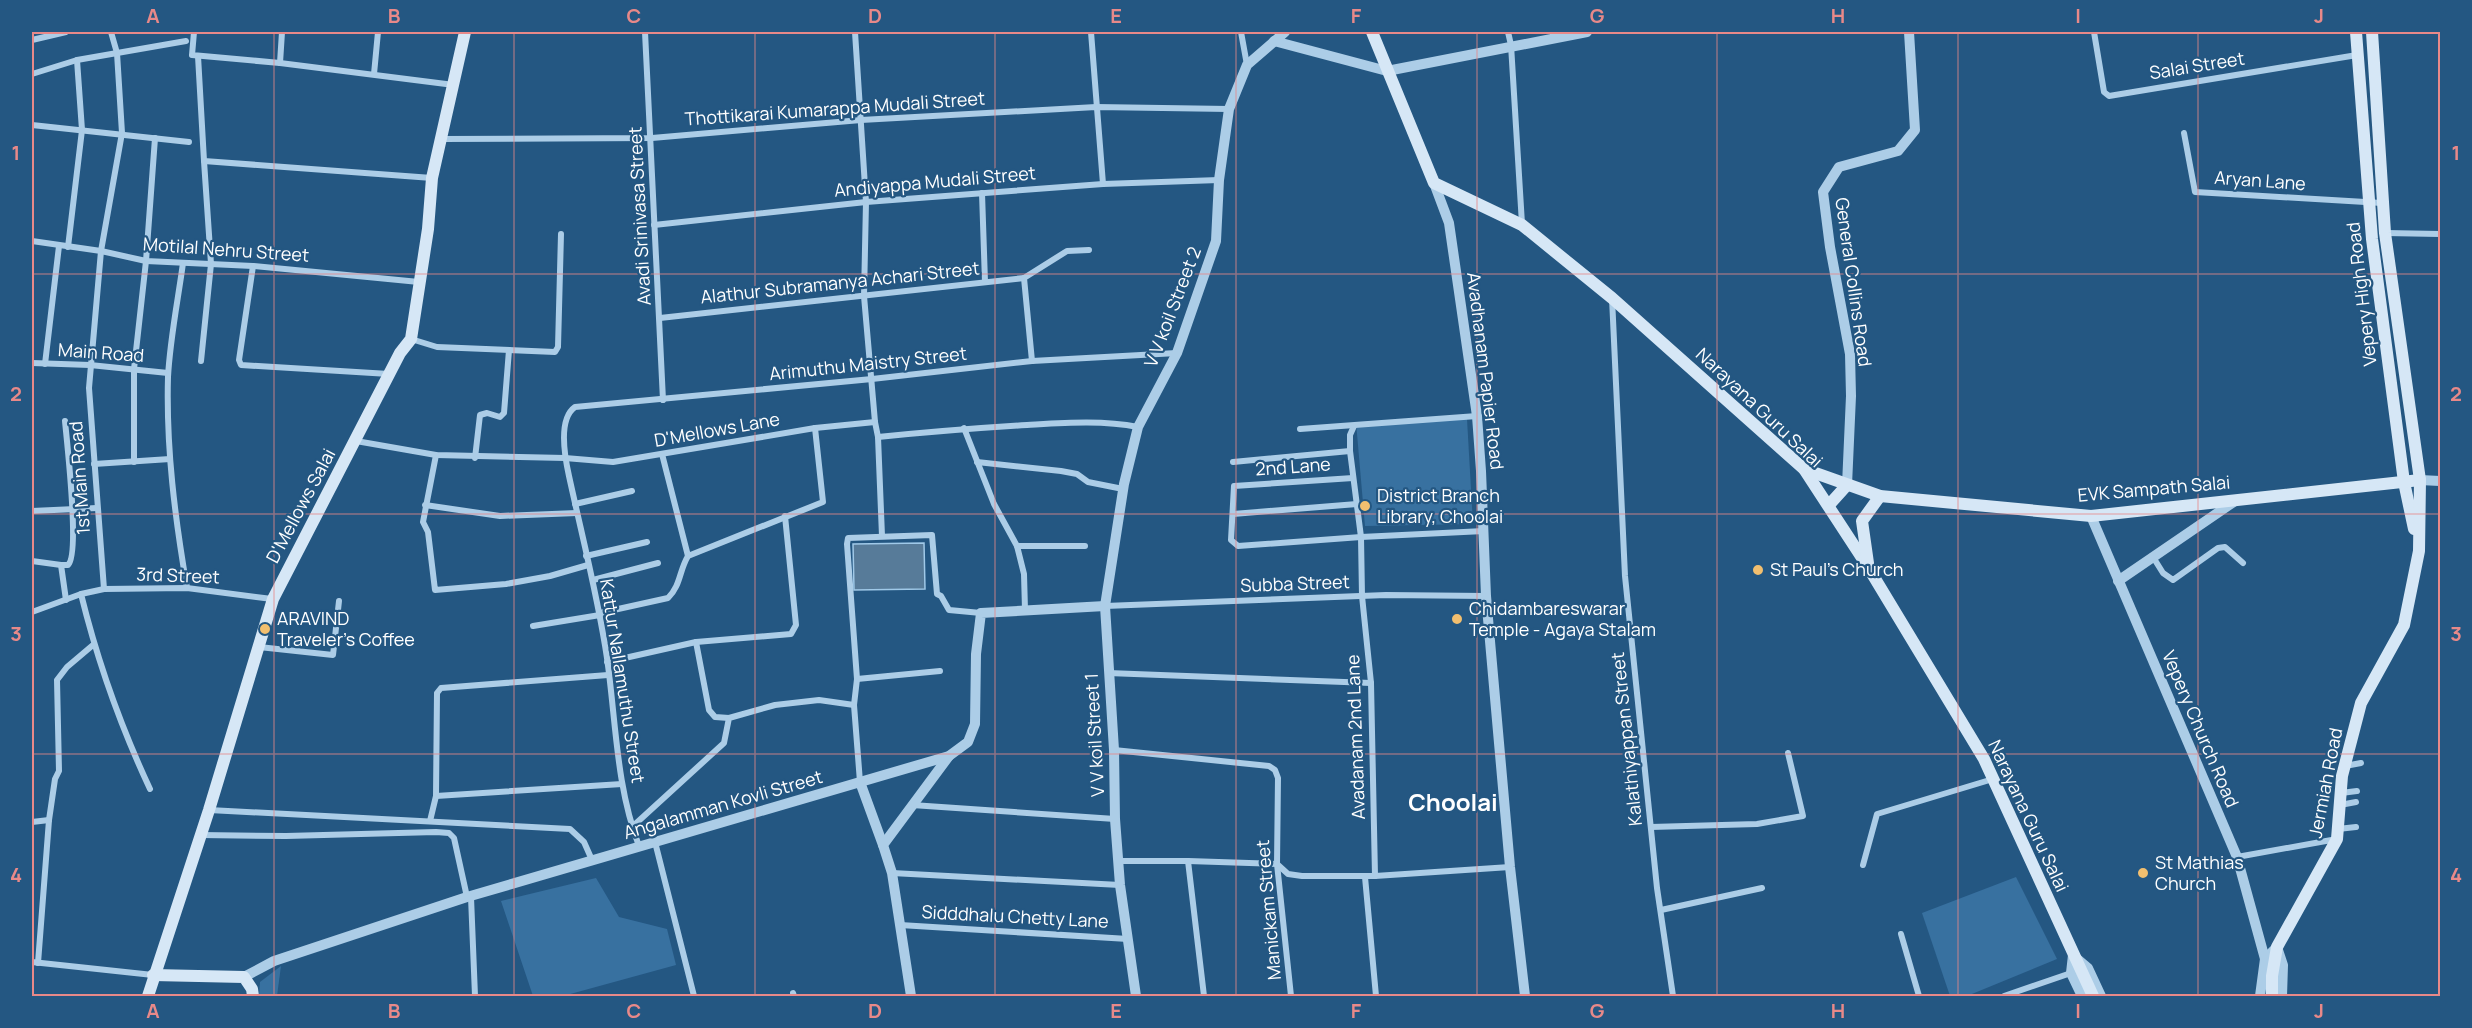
<svg xmlns="http://www.w3.org/2000/svg" width="2472" height="1028" font-family="Manrope,sans-serif">
  <style>
    .green { fill: #3871a0 }
    .water { fill: #577b99; stroke: #a0c9e8; stroke-width: 1.5 }
    .lines { fill: none; stroke-linecap: round; stroke-linejoin: round }
    .minor { stroke: #accde7; stroke-width: 6 }
    .tertiary { stroke: #accde7; stroke-width: 10 }
    .secondary { stroke: #d6e7f6; stroke-width: 12 }
    .grid { fill: none; stroke: #e88989; stroke-width: 1.5; stroke-opacity: 0.55 }
    .poi-dot { fill: #f2bf6f; stroke: #245782; stroke-width: 2 }
    .labels { text-anchor: middle; stroke-width: 4.5; stroke-linejoin: round; paint-order: stroke }
    .street-label { font-size: 18px; fill: #fff; stroke: #245782 }
    .poi-label { font-size: 18px; fill: #fff; stroke: #245782; text-anchor: start }
    .district-label { font-size: 24px; font-weight: bold; fill: #fff; stroke: #245782 }
    .neatline { fill: none; stroke: #e88989; stroke-width: 2 }
    .grid-label { font-size: 20px; text-anchor: middle; font-weight: bold; fill: #e88989 }
  </style>
  <rect width="100%" height="100%" fill="#245782"/>
  <g class="green">
    <path d="M1467,419L1473,524L1365,526L1356,422Z"/>
    <path d="M2016,877L2057,959L1967,996H1950L1922,913Z"/>
    <path d="M596,878L619,917L667,929L676,965L563,996H533L501,901Z"/>
    <path d="M281,966L277,996H259L260,982Z"/>
  </g>
  <path class="water" d="M924,543L925,589L854,590L853,544Z"/>
  <g class="lines">
    <g class="minor">
      <path d="M194,32L192,55L280,63L454,85"/>
      <path d="M645,32L663,400"/>
      <path d="M855,32L866,202L864,296L875,422L878,437L882,536"/>
      <path d="M1091,32L1103,184"/>
      <path d="M1241,32L1247,65"/>
      <path d="M1508,32L1511,45L1522,224"/>
      <path d="M2094,32L2104,92L2109,96L2357,55"/>
      <path d="M32,40L66,32"/>
      <path d="M198,56L204,161L432,178"/>
      <path d="M280,63L282,32"/>
      <path d="M32,74L77,60L186,41"/>
      <path d="M374,74L378,32"/>
      <path d="M32,125L189,142"/>
      <path d="M2184,133L2195,192L2382,203"/>
      <path d="M442,139L652,138L861,120L1096,107L1229,109"/>
      <path d="M982,193L985,282"/>
      <path d="M654,225L866,202L1103,184L1219,180"/>
      <path d="M2385,233L2440,234"/>
      <path d="M32,241L101,251L146,261L253,266L419,282"/>
      <path d="M68,247L82,130L77,60"/>
      <path d="M183,263C178,300 170,339 168,377C166,448 175,518 187,588"/>
      <path d="M253,266L239,360L241,365L389,374"/>
      <path d="M1612,298L1625,576L1657,888L1673,996"/>
      <path d="M660,318L1024,278"/>
      <path d="M411,339L437,347L555,352L558,347L561,234"/>
      <path d="M201,361L211,264L204,161"/>
      <path d="M1032,361L1024,278L1067,251L1089,250"/>
      <path d="M32,363L90,365L168,373"/>
      <path d="M45,364L59,246"/>
      <path d="M1354,426L1350,435V451L1361,537L1362,596L1371,683L1375,876"/>
      <path d="M964,428L994,504L1017,546L1024,574L1025,610"/>
      <path d="M1300,429L1477,416"/>
      <path d="M878,437C928,432 977,428 1027,425C1063,423 1102,420 1138,427"/>
      <path d="M356,441L436,455L565,458L613,462L815,428L875,422"/>
      <path d="M662,454L688,556"/>
      <path d="M436,455L423,522L428,532L435,590L506,584L550,576L588,565"/>
      <path d="M475,458L480,415L487,413L500,417L504,413L509,350"/>
      <path d="M134,462V369L146,261L155,138"/>
      <path d="M977,462L1061,471L1077,474L1088,482L1123,489"/>
      <path d="M1233,462L1350,451"/>
      <path d="M94,464L170,459"/>
      <path d="M1353,478L1234,486L1231,540L1238,546L1361,537L1484,531"/>
      <path d="M575,504L632,491"/>
      <path d="M425,505L500,516L577,513"/>
      <path d="M32,511L97,508"/>
      <path d="M1233,514L1357,504"/>
      <path d="M1017,546H1085"/>
      <path d="M586,556L647,542"/>
      <path d="M2153,557L2163,573L2173,580L2218,548L2225,547L2243,563"/>
      <path d="M32,561L61,565L66,600"/>
      <path d="M61,565H68C80,554 67,443 65,421"/>
      <path d="M593,580L658,563"/>
      <path d="M104,589L89,388L101,251L122,133L117,53L111,32"/>
      <path d="M81,594C98,663 120,725 150,789"/>
      <path d="M1105,606L1386,595L1486,596"/>
      <path d="M32,612L81,594L104,589L187,588L272,599"/>
      <path d="M600,613L668,598C681,585 679,571 688,556L823,502L815,428"/>
      <path d="M533,626L600,615"/>
      <path d="M696,642L709,710L715,717L729,718"/>
      <path d="M259,647L333,655L339,601"/>
      <path d="M607,662L696,642L791,634L796,625L785,516"/>
      <path d="M1108,673L1371,683"/>
      <path d="M857,679L940,671"/>
      <path d="M1114,750L1269,766L1275,770L1278,778L1277,864L1291,996"/>
      <path d="M2345,766L2361,763"/>
      <path d="M860,782L854,705L857,679L847,544L848,538L932,535L937,594L941,596L949,610L981,613"/>
      <path d="M2341,793L2357,791"/>
      <path d="M436,796L622,784"/>
      <path d="M912,805L1115,819"/>
      <path d="M2340,805L2356,802"/>
      <path d="M209,810L570,829L584,842L592,860"/>
      <path d="M430,821L436,796L437,693L441,688L608,675"/>
      <path d="M32,822L49,820"/>
      <path d="M632,827L724,743L729,718L775,705L819,700L854,705"/>
      <path d="M1651,827L1757,824L1803,816L1788,753"/>
      <path d="M2338,829L2356,827"/>
      <path d="M200,835L286,836L436,832L449,833L454,838L467,897"/>
      <path d="M655,842L694,996"/>
      <path d="M639,846C616,786 616,721 607,658C598,597 582,536 569,476C565,458 558,419 575,407L872,379L1032,361L1177,353"/>
      <path d="M2237,857L2337,839"/>
      <path d="M1118,861H1188L1277,864L1288,874L1302,876H1375L1510,867"/>
      <path d="M1188,861L1204,996"/>
      <path d="M1863,865L1877,814L1993,779"/>
      <path d="M892,873L1120,885"/>
      <path d="M1365,877L1376,996"/>
      <path d="M471,897L475,996"/>
      <path d="M1661,910L1762,888"/>
      <path d="M900,925L1128,939"/>
      <path d="M1901,934L1919,996"/>
      <path d="M32,962L153,975"/>
      <path d="M38,963L49,820L55,779L59,771L57,680L67,667L93,645"/>
      <path d="M793,993L794,996"/>
      <path d="M2004,996L2071,973"/>
    </g>
    <g class="tertiary">
      <path d="M1274,41L1387,71L1587,32"/>
      <path d="M1434,183L1449,223L1477,416L1481,471L1486,596L1510,867L1525,996"/>
      <path d="M2420,480L2440,481"/>
      <path d="M1847,485L1851,396L1850,354L1830,247L1823,192L1839,167L1898,151L1915,130L1909,32"/>
      <path d="M2091,516L2237,857L2265,959"/>
      <path d="M2118,581L2235,501"/>
      <path d="M860,782L883,845"/>
      <path d="M2073,955L2071,973L2082,996"/>
      <path d="M2075,957L2088,968L2101,996"/>
      <path d="M244,977L274,961L467,897L949,756L968,742L975,724L976,654L981,613L1105,606"/>
      <path d="M911,996L892,873L883,845L949,756"/>
      <path d="M1136,996L1120,885L1115,819L1114,750L1105,606L1124,484L1138,427L1177,353L1216,241L1219,180L1229,109L1247,65L1285,32"/>
      <path d="M2260,996L2265,959L2277,947L2283,965L2282,996"/>
    </g>
    <g class="secondary">
      <path d="M1372,32L1434,183L1522,225L1612,298L1804,469L1868,567L1984,759L2093,996"/>
      <path d="M2356,32L2372,239L2404,482L2414,529"/>
      <path d="M1804,469L1880,496L2091,516L2420,480"/>
      <path d="M1829,505L1847,485"/>
      <path d="M1868,563L1862,521L1880,496"/>
      <path d="M153,975L244,977L252,989L253,996"/>
      <path d="M148,996L209,810L273,599L400,353L411,339L428,229L432,178L465,32"/>
      <path d="M2272,996V976L2277,947L2337,839L2342,776L2361,703L2404,625L2419,551L2420,480L2385,233L2372,32"/>
    </g>
  </g>
  <path class="grid" d="M274,32V996M514,32V996M755,32V996M995,32V996M1236,32V996M1477,32V996M1717,32V996M1958,32V996M2198,32V996M32,274H2440M32,514H2440M32,754H2440"/>
  <g class="poi-dot">
    <circle cx="1365" cy="506" r="6"/>
    <circle cx="1758" cy="570" r="6"/>
    <circle cx="1457" cy="619" r="6"/>
    <circle cx="265" cy="629" r="6"/>
    <circle cx="2143" cy="873" r="6"/>
  </g>
  <g class="labels">
    <g class="street-label">
      <text transform="translate(2197 66) rotate(-9)" y="6">Salai Street</text>
      <text transform="translate(835 109) rotate(-4)" y="6">Thottikarai Kumarappa Mudali Street</text>
      <text transform="translate(2260 181) rotate(4)" y="6">Aryan Lane</text>
      <text transform="translate(935 182) rotate(-5)" y="6">Andiyappa Mudali Street</text>
      <text transform="translate(640 216) rotate(-93)" y="6">Avadi Srinivasa Street</text>
      <text transform="translate(226 250) rotate(4)" y="6">Motilal Nehru Street</text>
      <text transform="translate(1853 282) rotate(82)" y="6">General Collins Road</text>
      <text transform="translate(840 283) rotate(-6)" y="6">Alathur Subramanya Achari Street</text>
      <text transform="translate(2362 294) rotate(-97)" y="6">Vepery High Road</text>
      <text transform="translate(1173 307) rotate(-69)" y="6">V V koil Street 2</text>
      <text transform="translate(101 353) rotate(4)" y="6">Main Road</text>
      <text transform="translate(868 364) rotate(-6)" y="6">Arimuthu Maistry Street</text>
      <text transform="translate(1485 371) rotate(83)" y="6">Avadhanam Papier Road</text>
      <text transform="translate(1759 408) rotate(43)" y="6">Narayana Guru Salai</text>
      <text transform="translate(717 430) rotate(-10)" y="6">D'Mellows Lane</text>
      <text transform="translate(1293 467) rotate(-4)" y="6">2nd Lane</text>
      <text transform="translate(80 478) rotate(-94)" y="6">1st Main Road</text>
      <text transform="translate(2154 489) rotate(-5)" y="6">EVK Sampath Salai</text>
      <text transform="translate(301 506) rotate(-62)" y="6">D'Mellows Salai</text>
      <text transform="translate(178 576) rotate(2)" y="6">3rd Street</text>
      <text transform="translate(1295 584) rotate(-2)" y="6">Subba Street</text>
      <text transform="translate(622 681) rotate(81)" y="6">Kattur Nallamuthu Street</text>
      <text transform="translate(2200 729) rotate(67)" y="6">Vepery Church Road</text>
      <text transform="translate(1095 735) rotate(-93)" y="6">V V koil Street 1</text>
      <text transform="translate(1356 737) rotate(-92)" y="6">Avadanam 2nd Lane</text>
      <text transform="translate(1627 739) rotate(-96)" y="6">Kalathiyappan Street</text>
      <text transform="translate(2326 783) rotate(-79)" y="6">Jermiah Road</text>
      <text transform="translate(723 805) rotate(-16)" y="6">Angalamman Kovli Street</text>
      <text transform="translate(2028 816) rotate(65)" y="6">Narayana Guru Salai</text>
      <text transform="translate(1269 910) rotate(-95)" y="6">Manickam Street</text>
      <text transform="translate(1015 917) rotate(3)" y="6">Sidddhalu Chetty Lane</text>
    </g>
    <g class="poi-label">
      <text x="1377" y="502">District Branch<tspan x="1377" dy="21">Library, Choolai</tspan></text>
      <text x="1770" y="576">St Paul's Church</text>
      <text x="1469" y="615">Chidambareswarar<tspan x="1469" dy="21">Temple - Agaya Stalam</tspan></text>
      <text x="277" y="625">ARAVIND<tspan x="277" dy="21">Traveler's Coffee</tspan></text>
      <text x="2155" y="869">St Mathias<tspan x="2155" dy="21">Church</tspan></text>
    </g>
    <g class="district-label">
      <text x="1453" y="811">Choolai</text>
    </g>
  </g>
  <rect width="2472" height="1028" fill="none" stroke="#245782" stroke-width="66"/>
  <rect x="33" y="33" width="2406" height="962" class="neatline"/>
  <g class="grid-label">
    <text x="153" y="23">A</text>
    <text x="394" y="23">B</text>
    <text x="634" y="23">C</text>
    <text x="875" y="23">D</text>
    <text x="1116" y="23">E</text>
    <text x="1356" y="23">F</text>
    <text x="1597" y="23">G</text>
    <text x="1838" y="23">H</text>
    <text x="2078" y="23">I</text>
    <text x="2319" y="23">J</text>
    <text x="16" y="160">1</text>
    <text x="2456" y="160">1</text>
    <text x="16" y="401">2</text>
    <text x="2456" y="401">2</text>
    <text x="16" y="641">3</text>
    <text x="2456" y="641">3</text>
    <text x="16" y="882">4</text>
    <text x="2456" y="882">4</text>
    <text x="153" y="1018">A</text>
    <text x="394" y="1018">B</text>
    <text x="634" y="1018">C</text>
    <text x="875" y="1018">D</text>
    <text x="1116" y="1018">E</text>
    <text x="1356" y="1018">F</text>
    <text x="1597" y="1018">G</text>
    <text x="1838" y="1018">H</text>
    <text x="2078" y="1018">I</text>
    <text x="2319" y="1018">J</text>
  </g>
</svg>
